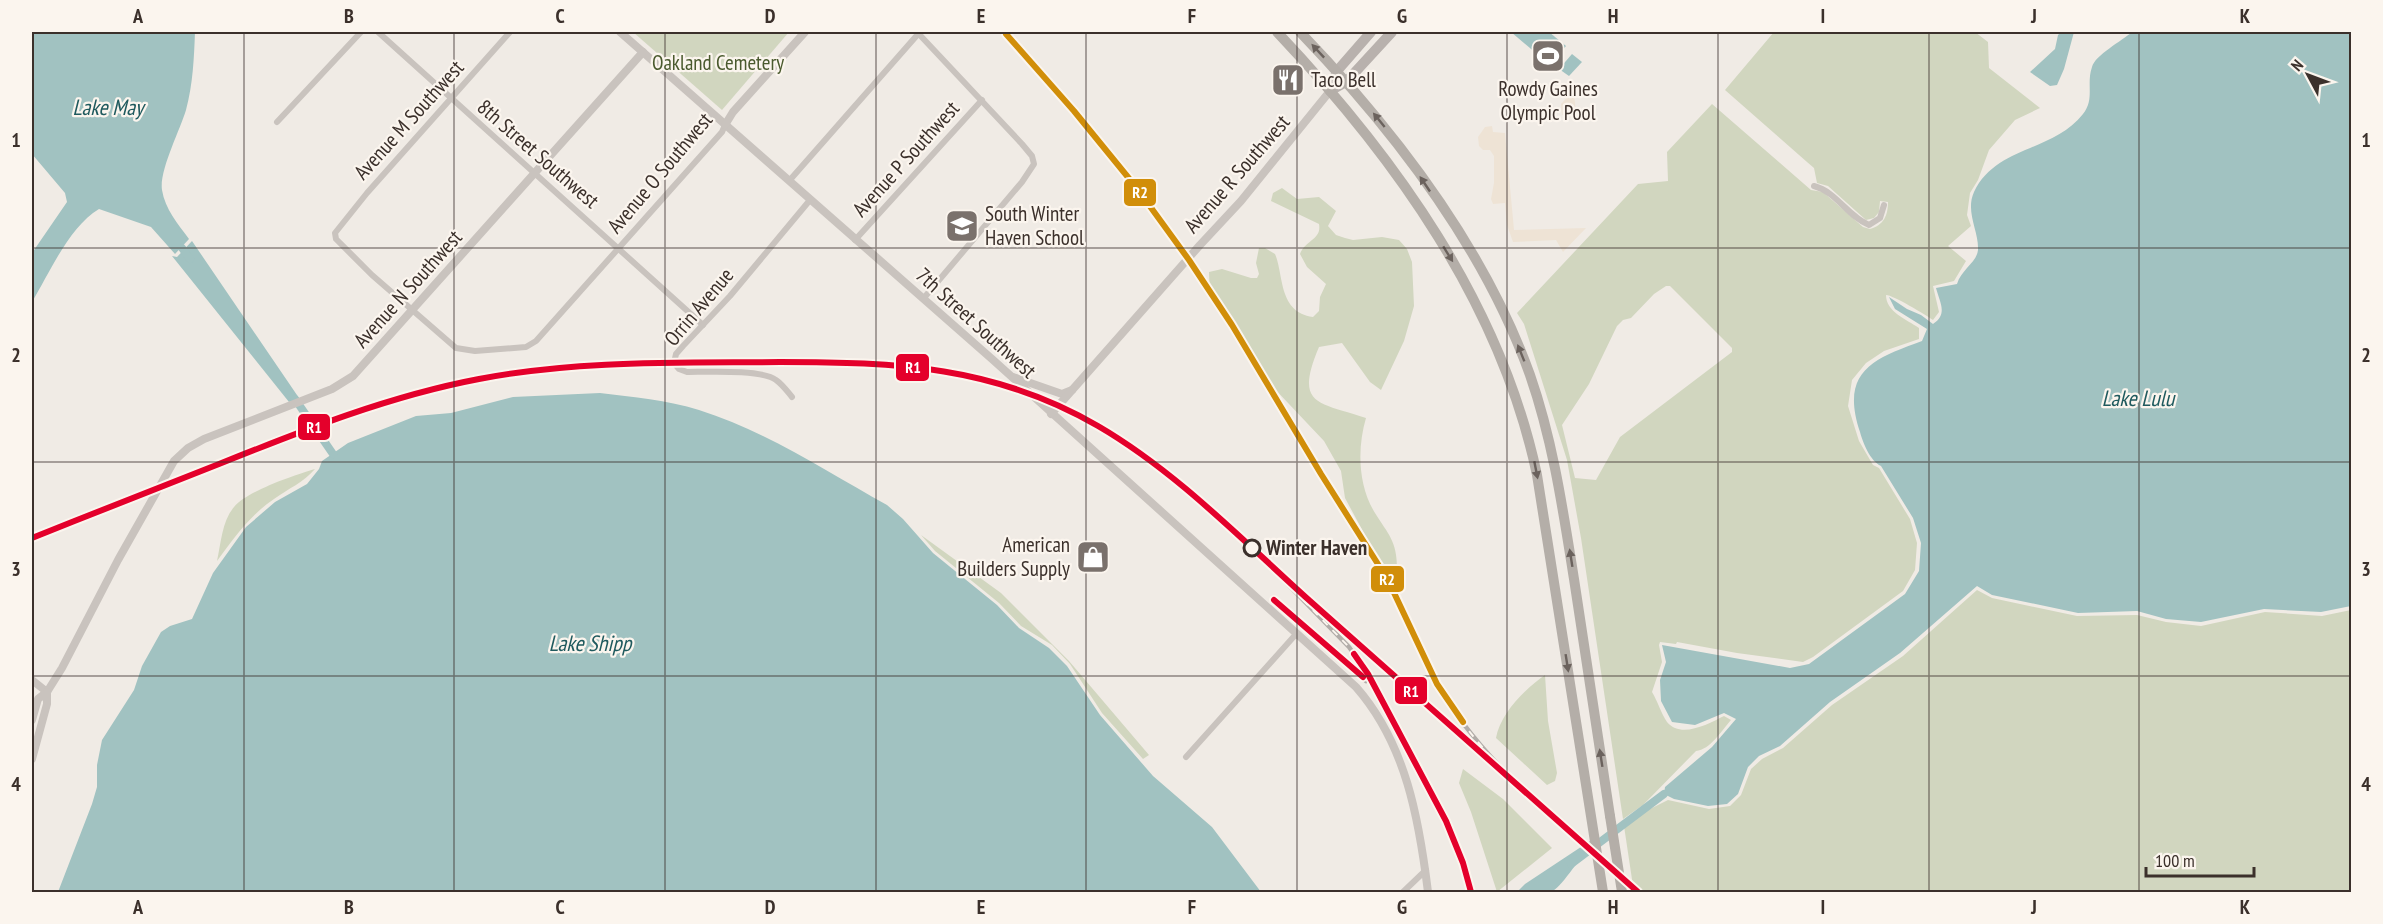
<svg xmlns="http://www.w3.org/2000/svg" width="2383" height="924" font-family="'PT Sans Narrow',sans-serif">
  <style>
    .green { fill: #d1d6bf; fill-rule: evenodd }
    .plaza { fill: #eee3d5 }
    .water { fill: #a1c2c1 }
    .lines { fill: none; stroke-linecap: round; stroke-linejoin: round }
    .canal { stroke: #a1c2c1; stroke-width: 8 }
    .minor { stroke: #c9c3be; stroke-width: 6 }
    .tertiary { stroke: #c9c3be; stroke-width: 8 }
    .primary { stroke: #b8b1ad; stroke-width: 10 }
    .trunk { stroke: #b4aea8; stroke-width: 10 }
    .rail-casing { stroke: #b1aca8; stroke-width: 4.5 }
    .rail { stroke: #fbf5ee; stroke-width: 2; stroke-dasharray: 7; stroke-linecap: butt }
    .trunk-bridge { stroke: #b4aea8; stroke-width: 10 }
    .rail-1-casing { stroke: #fbf5ee; stroke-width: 10 }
    .rail-2-casing { stroke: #fbf5ee; stroke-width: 10 }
    .rail-1 { stroke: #e4002b; stroke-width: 6 }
    .rail-2 { stroke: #d18e09; stroke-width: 6 }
    .oneway { fill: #6b625d }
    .grid { fill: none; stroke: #3b302b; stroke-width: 1.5; stroke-opacity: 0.55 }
    .stop-dot { fill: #fbf5ee; stroke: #3b302b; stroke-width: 3 }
    .labels { text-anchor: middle; stroke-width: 4.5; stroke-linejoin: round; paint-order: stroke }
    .park-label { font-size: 21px; fill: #4a5a2e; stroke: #fbf5ee }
    .poi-label { font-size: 21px; fill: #3b302b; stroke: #fbf5ee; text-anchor: start }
    .street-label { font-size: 21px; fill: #3b302b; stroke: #fbf5ee }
    .stop-label { font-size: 21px; font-weight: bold; fill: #3b302b; stroke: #fbf5ee; text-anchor: start }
    .water-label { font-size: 22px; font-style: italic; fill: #1f5a5e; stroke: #fbf5ee }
    .line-badge { stroke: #fbf5ee; stroke-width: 2 }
    .badge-label { font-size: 16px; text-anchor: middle; font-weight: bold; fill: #fff }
    .neatline { fill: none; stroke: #3b302b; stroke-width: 2 }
    .grid-label { font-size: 20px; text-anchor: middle; font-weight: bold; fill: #3b302b }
  </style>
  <rect width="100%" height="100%" fill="#f0ebe5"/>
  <g class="green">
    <path d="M633,32H789L722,110Z"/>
    <path d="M1774,32H1975L1988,42L1989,68L2040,108L2015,120L1989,150L1978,180L1970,193L1967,215L1971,226L1948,246L1966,261L1954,281L1933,286L1939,312L1933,320C1926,315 1893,295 1886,295C1886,312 1906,319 1919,328V339L1884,351L1866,363L1852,380L1848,406L1859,441L1873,465L1879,468L1910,519L1917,543L1915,570L1903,591L1813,657L1803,662L1737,653L1677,642L1676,644L1660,642L1659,645L1662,662L1652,692C1658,702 1661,713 1667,722C1681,739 1708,724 1724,716L1731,720C1722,730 1710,750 1696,751L1643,805L1623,819L1581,538L1567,460L1524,324L1517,313L1638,184L1668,181L1667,152L1712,104L1811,190L1823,192L1863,227L1870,229C1884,225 1888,215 1888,202L1880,201L1879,212L1874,218L1866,220L1828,186L1817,183L1814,168L1807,162L1725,90ZM1666,286H1670L1732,348V352L1620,437L1596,480L1575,478L1562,425L1589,384L1617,326L1623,320L1631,318L1654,294Z"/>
    <path d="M1282,188L1297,199L1319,197L1336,211L1328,226L1336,235L1345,238L1353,240L1382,237L1399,240L1407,249L1412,262L1414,306L1404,341L1381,390L1370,382L1342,343L1319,347C1294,406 1318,402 1366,418C1357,448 1358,486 1375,513C1388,534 1397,541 1397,568L1386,574L1345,498L1341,471L1324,441L1271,385L1227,324L1210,297L1209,272L1222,269L1251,278H1257L1259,274L1256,263L1259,248H1265L1275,254C1284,275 1278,312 1313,317L1319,311L1320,297L1326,284L1307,267L1300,254C1305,240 1322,240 1319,224L1271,201L1273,193Z"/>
    <path d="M315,469C303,483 289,488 274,499C250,515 234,538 217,561C221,543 222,521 234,507C247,491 295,475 315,469Z"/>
    <path d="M921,535L1001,593L1069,661L1149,755L1143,759L1102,713L1070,664L1052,645L1021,626L999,603L935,551Z"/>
    <path d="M1977,590L1992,598L2077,616L2137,615L2166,622L2201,626L2265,612L2322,616L2351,610V892H1640L1633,886L1624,826L1644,812L1668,800L1709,809L1730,806L1741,795L1751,769L1762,759L1783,748L1832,705L1903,656Z"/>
    <path d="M1545,675L1548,721L1557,773L1555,781L1547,785L1496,738C1500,714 1525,689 1545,675Z"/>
    <path d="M1463,769L1503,799L1552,848L1497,892L1471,812L1459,783Z"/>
  </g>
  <g class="plaza">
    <path d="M1574,93L1576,114L1562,115L1561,104L1570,94Z"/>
    <path d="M1492,126L1493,132L1505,133L1514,230L1586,228L1563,252L1556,240L1513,242L1507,225L1505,203L1493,204L1491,199L1494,183V156L1490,150H1483L1479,146L1478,137L1485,127Z"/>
  </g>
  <g class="water">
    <path d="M32,32H195C194,58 193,84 186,110C180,130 159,171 162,190C165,209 178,224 189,239L175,254L151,227L99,209C69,227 50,272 32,302V253L67,202L65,193L32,154Z"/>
    <path d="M1511,32H1549L1566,46L1550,65Z"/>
    <path d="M2061,32H2074L2064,69L2057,85L2050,86L2030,72L2055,49L2058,35Z"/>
    <path d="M2132,32H2351V606L2321,612L2264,609L2201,622L2166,619L2137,611L2078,613L1992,595L1977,586L1900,653L1830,702L1780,746L1759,756L1748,767L1738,794L1727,804L1708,806L1674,799L1664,794L1665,787L1712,747L1736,719L1724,713L1695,725L1672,722L1661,701L1660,680L1666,662L1662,645L1790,668L1809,664L1905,594L1919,571L1921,543L1913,518L1881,466C1870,461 1863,443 1860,432C1840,372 1872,359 1922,341L1927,329L1895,309L1889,297L1907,309L1921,315L1933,324C1948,314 1940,303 1936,288L1957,284C1961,270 1977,262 1978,250C1979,231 1965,212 1974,192C1996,146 2053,152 2083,114C2095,99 2086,84 2092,67C2095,55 2122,41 2132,32Z"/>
    <path d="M1572,54L1582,62L1569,76L1559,69Z"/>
    <path d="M192,241L299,398L289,402L172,256L177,257Z"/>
    <path d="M600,393C633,397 667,400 699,410C766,431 827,472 887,505L903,519L933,553L997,605L1019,628L1049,648L1067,666L1100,715L1153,776L1212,827L1261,892H58L92,804L97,787V765L102,740L134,690L142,666L161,632L170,626L192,619L213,573L246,527L275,502L307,484L319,469L322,461L348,443L416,416L451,413L513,397Z"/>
    <path d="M1590,841L1592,848C1577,858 1562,889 1550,892C1541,895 1527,892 1517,892L1525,884Z"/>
  </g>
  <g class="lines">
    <g class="canal">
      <path d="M182,248L190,259"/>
      <path d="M295,399L333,454"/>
      <path d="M1571,864L1664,794"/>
    </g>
    <g class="minor">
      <path d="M378,32L703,325"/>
      <path d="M510,32L367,193L335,233L336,239L372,275L456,348L475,351L526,347L536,341L722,132L725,125"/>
      <path d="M917,32L1022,144L1032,156L1034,164L1022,182L923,299"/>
      <path d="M277,122L361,32"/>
      <path d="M789,181L919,33"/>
      <path d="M1814,186C1837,192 1847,216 1869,225L1880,218L1884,205"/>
      <path d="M855,240L982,100"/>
      <path d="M792,397C787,391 782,384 776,380C762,369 706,372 687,372L679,369L674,363L676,354L683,346L730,296L810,200"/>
      <path d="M1186,757L1297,633"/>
      <path d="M1403,892L1426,870"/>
    </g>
    <g class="tertiary">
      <path d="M620,32L992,359L1356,687C1406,744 1419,819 1428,892"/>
      <path d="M725,125L733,112L805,32"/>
      <path d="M1013,377L1062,394L1072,390"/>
      <path d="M1051,414L1200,245L1241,201L1330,91"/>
      <path d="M32,680L47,692"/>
      <path d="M32,720L38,699L47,692L62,668L118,560L174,461L188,448L204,439L332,389L353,376L643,52"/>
      <path d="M32,759L47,704V692"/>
    </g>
    <g class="primary">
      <path d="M1330,91L1346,82L1392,32"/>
      <path d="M1330,91L1337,71L1371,32"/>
    </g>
    <g class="trunk">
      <path d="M1277,32C1395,157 1501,304 1537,475L1603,892"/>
      <path d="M1300,32C1393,129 1484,246 1530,375C1553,441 1563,510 1574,579C1586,658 1598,737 1610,816"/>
    </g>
    <defs>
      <g id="rail">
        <path d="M1006,34C1072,105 1133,180 1188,259C1237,328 1277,402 1321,474C1341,507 1363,539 1384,572C1405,606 1417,647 1436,682C1460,725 1495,764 1531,797"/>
        <path d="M1264,560L1349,647L1368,674L1446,821L1463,863L1471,892"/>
        <path d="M1274,600L1366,681"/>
        <path d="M1616,873L1635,892"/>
      </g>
    </defs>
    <use href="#rail" class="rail-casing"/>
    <use href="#rail" class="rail"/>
    <path class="trunk-bridge" d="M1610,816L1622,892"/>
    <defs>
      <g id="rail-1">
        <path d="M32,538C94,513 156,489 219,464C304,430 389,396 479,379C578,360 680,363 780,362C896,362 995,366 1098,426C1177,472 1242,540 1310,601C1419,698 1528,795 1638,892"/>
        <path d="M1274,600L1363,677"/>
        <path d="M1354,654L1368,674L1446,821L1463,863L1471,892"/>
      </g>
      <path id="rail-2" d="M1006,34L1074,111L1136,187L1189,260L1232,325L1321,474L1388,580L1437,684L1463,722"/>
    </defs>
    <use href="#rail-1" class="rail-1-casing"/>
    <use href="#rail-2" class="rail-2-casing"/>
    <use href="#rail-1" class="rail-1"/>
    <use href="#rail-2" class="rail-2"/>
  </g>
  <defs><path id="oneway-solid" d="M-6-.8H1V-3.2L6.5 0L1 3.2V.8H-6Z" transform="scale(1.5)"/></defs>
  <g class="oneway">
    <use href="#oneway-solid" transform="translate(1318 51) rotate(-133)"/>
    <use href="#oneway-solid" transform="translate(1379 120) rotate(-129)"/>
    <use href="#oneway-solid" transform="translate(1425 184) rotate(-124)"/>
    <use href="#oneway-solid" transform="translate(1448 254) rotate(58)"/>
    <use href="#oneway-solid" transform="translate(1521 353) rotate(-112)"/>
    <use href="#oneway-solid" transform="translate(1536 470) rotate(79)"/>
    <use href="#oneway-solid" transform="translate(1571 558) rotate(-99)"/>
    <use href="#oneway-solid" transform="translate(1567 663) rotate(81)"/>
    <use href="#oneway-solid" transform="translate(1601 758) rotate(-99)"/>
  </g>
  <path class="grid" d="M244,32V892M454,32V892M665,32V892M876,32V892M1086,32V892M1297,32V892M1507,32V892M1718,32V892M1929,32V892M2139,32V892M32,248H2352M32,462H2352M32,676H2352"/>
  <defs>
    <symbol id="stadium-square" viewBox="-11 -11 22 22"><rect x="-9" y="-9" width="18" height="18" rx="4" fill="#7a716c" stroke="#fbf5ee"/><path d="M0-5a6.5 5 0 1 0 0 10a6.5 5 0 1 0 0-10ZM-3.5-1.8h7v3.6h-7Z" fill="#fff"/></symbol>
    <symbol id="restaurant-square" viewBox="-11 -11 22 22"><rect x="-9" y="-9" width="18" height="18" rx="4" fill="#7a716c" stroke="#fbf5ee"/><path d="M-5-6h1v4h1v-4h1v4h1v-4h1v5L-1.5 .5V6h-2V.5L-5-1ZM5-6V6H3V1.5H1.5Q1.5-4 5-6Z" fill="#fff"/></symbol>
    <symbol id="school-square" viewBox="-11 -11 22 22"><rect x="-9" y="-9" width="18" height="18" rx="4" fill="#7a716c" stroke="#fbf5ee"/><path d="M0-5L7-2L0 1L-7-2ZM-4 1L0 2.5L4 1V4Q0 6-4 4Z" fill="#fff"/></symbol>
    <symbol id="shop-square" viewBox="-11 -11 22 22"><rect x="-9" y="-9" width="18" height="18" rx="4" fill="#7a716c" stroke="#fbf5ee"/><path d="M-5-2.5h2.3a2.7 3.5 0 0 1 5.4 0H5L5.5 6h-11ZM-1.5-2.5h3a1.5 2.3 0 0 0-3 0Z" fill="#fff"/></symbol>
  </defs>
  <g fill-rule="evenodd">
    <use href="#stadium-square" x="1529" y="37" width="38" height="38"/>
    <use href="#restaurant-square" x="1269" y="61" width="38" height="38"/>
    <use href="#school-square" x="943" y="207" width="38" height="38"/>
    <use href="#shop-square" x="1074" y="538" width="38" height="38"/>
  </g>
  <circle class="stop-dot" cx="1252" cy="548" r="8"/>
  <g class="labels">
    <g class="park-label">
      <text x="718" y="70">Oakland Cemetery</text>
    </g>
    <g class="poi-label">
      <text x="1311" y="87">Taco Bell</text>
      <text x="1548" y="96" text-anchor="middle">Rowdy Gaines<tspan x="1548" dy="24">Olympic Pool</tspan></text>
      <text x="985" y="221">South Winter<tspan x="985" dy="24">Haven School</tspan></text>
      <text x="1070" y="552" text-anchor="end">American<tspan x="1070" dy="24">Builders Supply</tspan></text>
    </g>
    <g class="street-label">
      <text transform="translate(409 120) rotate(-48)" y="7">Avenue M Southwest</text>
      <text transform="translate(538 154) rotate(41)" y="7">8th Street Southwest</text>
      <text transform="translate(906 159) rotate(-48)" y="7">Avenue P Southwest</text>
      <text transform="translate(660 173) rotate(-50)" y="7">Avenue O Southwest</text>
      <text transform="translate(1237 174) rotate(-49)" y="7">Avenue R Southwest</text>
      <text transform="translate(408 289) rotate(-48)" y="7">Avenue N Southwest</text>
      <text transform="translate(699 307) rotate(-50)" y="7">Orrin Avenue</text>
      <text transform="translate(976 323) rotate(42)" y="7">7th Street Southwest</text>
    </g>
    <g class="stop-label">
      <text x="1266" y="555">Winter Haven</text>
    </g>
    <g class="water-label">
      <text x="108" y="115">Lake May</text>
      <text x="2138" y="406">Lake Lulu</text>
      <text x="590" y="651">Lake Shipp</text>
    </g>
  </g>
  <g class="line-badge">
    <rect x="1123" y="178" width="34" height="29" rx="6" fill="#d18e09"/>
    <rect x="895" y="353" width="35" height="29" rx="6" fill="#e4002b"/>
    <rect x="297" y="413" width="34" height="28" rx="6" fill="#e4002b"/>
    <rect x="1370" y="565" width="35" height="28" rx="6" fill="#d18e09"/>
    <rect x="1394" y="676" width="34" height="29" rx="6" fill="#e4002b"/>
  </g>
  <g class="badge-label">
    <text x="1140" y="198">R2</text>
    <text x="913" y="373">R1</text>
    <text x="314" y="433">R1</text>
    <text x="1387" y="585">R2</text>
    <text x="1411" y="697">R1</text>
  </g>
  <rect width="2383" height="924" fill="none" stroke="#fbf5ee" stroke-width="66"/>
  <g transform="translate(2308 75) rotate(311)" stroke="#fbf5ee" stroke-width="4.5" paint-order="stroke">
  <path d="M0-4.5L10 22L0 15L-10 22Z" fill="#3b302b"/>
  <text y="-9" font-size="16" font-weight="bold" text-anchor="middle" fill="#3b302b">N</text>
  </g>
  <path d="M2146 867v9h108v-9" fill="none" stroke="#3b302b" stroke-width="3"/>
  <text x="2155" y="867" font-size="18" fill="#3b302b" stroke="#fbf5ee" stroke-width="4.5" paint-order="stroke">100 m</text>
  <rect x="33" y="33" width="2317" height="858" class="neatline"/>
  <g class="grid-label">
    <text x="138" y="23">A</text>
    <text x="349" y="23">B</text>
    <text x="560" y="23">C</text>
    <text x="770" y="23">D</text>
    <text x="981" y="23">E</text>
    <text x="1192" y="23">F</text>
    <text x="1402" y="23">G</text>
    <text x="1613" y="23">H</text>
    <text x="1823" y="23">I</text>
    <text x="2034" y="23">J</text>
    <text x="2245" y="23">K</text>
    <text x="16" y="147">1</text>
    <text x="2366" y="147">1</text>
    <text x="16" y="362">2</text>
    <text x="2366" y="362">2</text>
    <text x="16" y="576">3</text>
    <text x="2366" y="576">3</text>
    <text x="16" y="791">4</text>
    <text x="2366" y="791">4</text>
    <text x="138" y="914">A</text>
    <text x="349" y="914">B</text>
    <text x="560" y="914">C</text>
    <text x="770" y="914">D</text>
    <text x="981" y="914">E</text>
    <text x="1192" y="914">F</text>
    <text x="1402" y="914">G</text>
    <text x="1613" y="914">H</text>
    <text x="1823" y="914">I</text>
    <text x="2034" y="914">J</text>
    <text x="2245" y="914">K</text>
  </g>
</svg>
